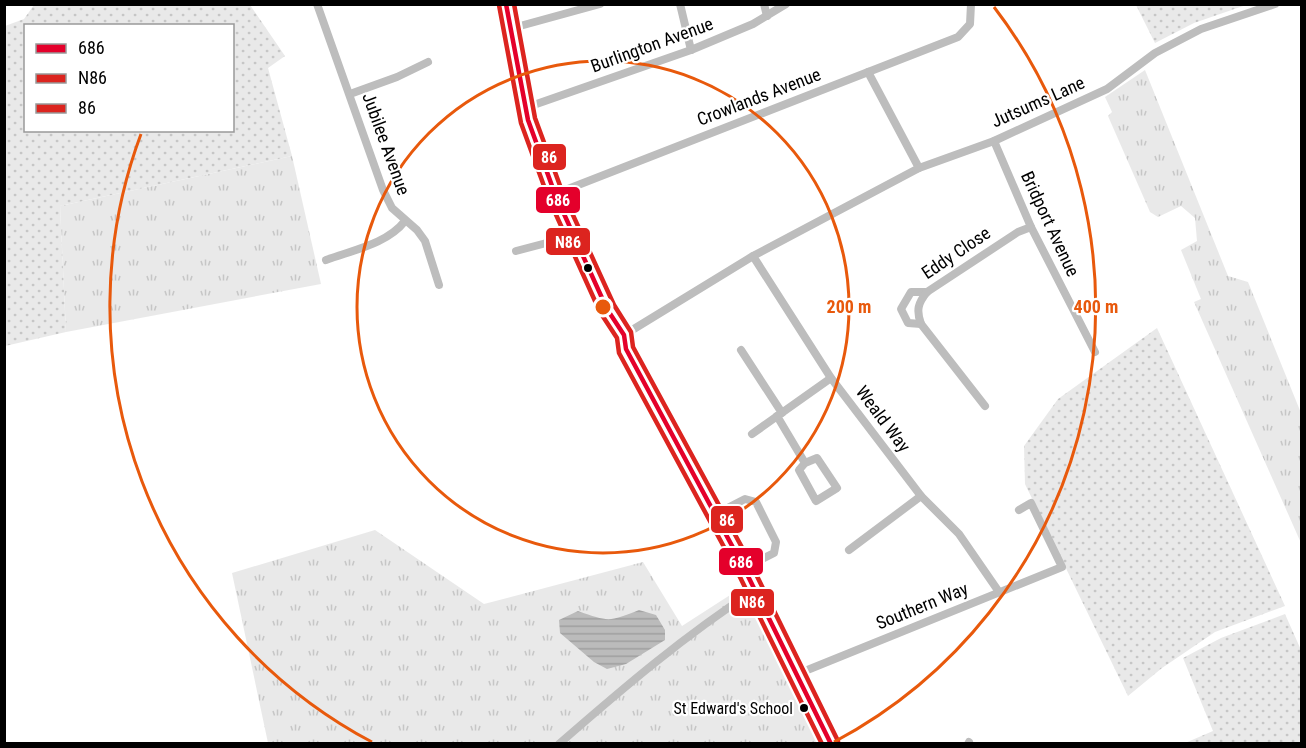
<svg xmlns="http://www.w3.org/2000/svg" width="1306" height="748" font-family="'Roboto Condensed',sans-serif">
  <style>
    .grass { fill: url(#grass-tufts) }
    .park { fill: url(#park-dots); fill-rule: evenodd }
    .water { fill: url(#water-rules) }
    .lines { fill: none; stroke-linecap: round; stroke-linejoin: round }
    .major-casing { stroke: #dbdbdb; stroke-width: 13 }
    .minor { stroke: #bdbdbd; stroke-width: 8 }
    .major { stroke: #bdbdbd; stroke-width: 10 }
    .bus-1-casing { stroke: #fff; stroke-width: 9 }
    .bus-2-casing { stroke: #fff; stroke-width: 9 }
    .bus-3-casing { stroke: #fff; stroke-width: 9 }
    .bus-1 { stroke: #e4002b; stroke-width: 4.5 }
    .bus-2 { stroke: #dc241f; stroke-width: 4.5 }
    .bus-3 { stroke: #dc241f; stroke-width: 4.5 }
    .ring { fill: none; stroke: #e8590c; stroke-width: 3 }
    .bus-dot { fill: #000; stroke: #fff; stroke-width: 2 }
    .labels { text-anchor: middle; stroke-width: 4.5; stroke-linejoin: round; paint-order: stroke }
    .bus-label { font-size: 16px; fill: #000; stroke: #fff; text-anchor: end }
    .street-label { font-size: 18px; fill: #000; stroke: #fff }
    .centre { fill: #e8590c; stroke: #fff; stroke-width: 3 }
    .ring-label { font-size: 18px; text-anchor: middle; font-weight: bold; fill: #e8590c; stroke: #fff; stroke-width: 4.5; stroke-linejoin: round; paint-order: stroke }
    .line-badge { stroke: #fff; stroke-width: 2 }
    .badge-label { font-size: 16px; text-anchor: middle; font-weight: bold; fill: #fff }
  </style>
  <defs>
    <pattern id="grass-tufts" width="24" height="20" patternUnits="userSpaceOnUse" patternTransform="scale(1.5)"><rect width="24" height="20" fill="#e9e9e9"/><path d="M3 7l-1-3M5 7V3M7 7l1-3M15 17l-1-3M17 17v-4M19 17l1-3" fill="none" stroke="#c6c6c6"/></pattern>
    <pattern id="park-dots" width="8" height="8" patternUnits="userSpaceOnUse" patternTransform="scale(1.5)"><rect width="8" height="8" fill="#e9e9e9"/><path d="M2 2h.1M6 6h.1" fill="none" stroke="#c6c6c6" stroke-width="1.8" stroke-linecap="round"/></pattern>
    <pattern id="water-rules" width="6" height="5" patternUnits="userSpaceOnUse" patternTransform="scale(1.5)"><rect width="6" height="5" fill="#bbb"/><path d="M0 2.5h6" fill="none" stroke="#9f9f9f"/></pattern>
  </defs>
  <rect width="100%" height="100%" fill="#fff"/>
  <g class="grass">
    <path d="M1145,70L1228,276L1248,282L1301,413V543L1194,302L1201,299L1181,250L1197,241L1195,218L1181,206L1158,217L1150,212L1108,116L1112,112L1105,97Z"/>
    <path d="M292,156L321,284L66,332L60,206Z"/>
    <path d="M375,530L484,604L643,562L682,626L741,588L819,743H268L232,573Z"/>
  </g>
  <g class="park">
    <path d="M34,5H250L285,56L268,68L292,156L60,206L66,332L5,346V26L24,19ZM26,26H232V130H26Z"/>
    <path d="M1136,5H1246L1194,23L1155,43Z"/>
    <path d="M1157,328L1285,606L1215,632L1162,668L1128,696L1025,484L1024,446L1058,399Z"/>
    <path d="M1285,614L1301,650V743H1185L1213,731L1183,658L1221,638Z"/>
  </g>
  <path class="water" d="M639,610L656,615L665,630V640L626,664L607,669L594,662L560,633L559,620L578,611C609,622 609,622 639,610Z"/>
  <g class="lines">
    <defs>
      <path id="major" d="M506,4L522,96L528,120L555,194L573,236L607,309L624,335L626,349L744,568L831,744"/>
    </defs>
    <use href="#major" class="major-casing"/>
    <g class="minor">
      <path d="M317,4L383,190L392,208L417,230L425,241L439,285"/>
      <path d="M680,4L691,50"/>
      <path d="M764,4L767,16"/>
      <path d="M509,29L600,4"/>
      <path d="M868,72L919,168"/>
      <path d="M350,94L397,77L428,62"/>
      <path d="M525,108L691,50L753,24L786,4"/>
      <path d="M994,141L1031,227L1095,352"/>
      <path d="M555,194L958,37L970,24L971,4"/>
      <path d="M516,251L573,236"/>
      <path d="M753,256L831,378L921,496L959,534L999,592"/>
      <path d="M326,260C353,250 387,244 405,221"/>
      <path d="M921,324L908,323L901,309L911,292H927"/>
      <path d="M624,335L753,256L919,168L994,141L1107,89L1155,53L1201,29L1275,4"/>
      <path d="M741,350L782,413"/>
      <path d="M985,406L921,324C916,310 918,303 927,292L1018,232L1031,227"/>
      <path d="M777,416L805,463L817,458L837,488L816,501L799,470L805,463"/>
      <path d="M752,434L831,378"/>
      <path d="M716,514L745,499L756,502L776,542L774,553L744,568"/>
      <path d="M849,550L921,496"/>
      <path d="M795,675L1062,567L1031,503L1019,510"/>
      <path d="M559,744C622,689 685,635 755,590"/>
      <path d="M968,744L969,742"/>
    </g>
    <use href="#major" class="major"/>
    <defs>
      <path id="bus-1" d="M506,4L528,120L555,194L607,309L624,335L626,349L744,568L831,744"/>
      <path id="bus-2" d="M499,5L521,123L548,197L600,312L617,338L619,353L737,571L822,744"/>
      <path id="bus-3" d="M514,4L535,118L562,191L614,305L631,332L633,347L751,564L838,741"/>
    </defs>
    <use href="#bus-1" class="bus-1-casing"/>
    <use href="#bus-2" class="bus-2-casing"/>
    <use href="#bus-3" class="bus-3-casing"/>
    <use href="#bus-1" class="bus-1"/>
    <use href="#bus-2" class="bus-2"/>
    <use href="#bus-3" class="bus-3"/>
  </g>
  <g class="ring">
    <circle cx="603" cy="307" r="246"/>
    <path d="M372 742A493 493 0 0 1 141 134M994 7A493 493 0 0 1 834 742"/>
  </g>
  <g class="bus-dot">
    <circle cx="588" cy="268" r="5"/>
    <circle cx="804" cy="708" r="5"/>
  </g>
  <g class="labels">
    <g class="bus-label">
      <text x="793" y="714">St Edward's School</text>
    </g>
    <g class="street-label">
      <text transform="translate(652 45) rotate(-20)" y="6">Burlington Avenue</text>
      <text transform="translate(759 97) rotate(-21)" y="6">Crowlands Avenue</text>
      <text transform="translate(1038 102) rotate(-24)" y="6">Jutsums Lane</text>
      <text transform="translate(386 144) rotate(70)" y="6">Jubilee Avenue</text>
      <text transform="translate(1050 224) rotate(65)" y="6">Bridport Avenue</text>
      <text transform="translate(956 253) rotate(-34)" y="6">Eddy Close</text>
      <text transform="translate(883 419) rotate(53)" y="6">Weald Way</text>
      <text transform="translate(922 606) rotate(-22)" y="6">Southern Way</text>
    </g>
  </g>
  <circle cx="603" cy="307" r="9" class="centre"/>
  <g class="ring-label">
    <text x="849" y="313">200 m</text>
    <text x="1096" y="313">400 m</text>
  </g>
  <g class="line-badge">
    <rect x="532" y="143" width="35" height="28" rx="6" fill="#dc241f"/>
    <rect x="535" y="186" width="46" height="28" rx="6" fill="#e4002b"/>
    <rect x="545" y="227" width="46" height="29" rx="6" fill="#dc241f"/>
    <rect x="710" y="505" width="34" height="29" rx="6" fill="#dc241f"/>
    <rect x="718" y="547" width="46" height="29" rx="6" fill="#e4002b"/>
    <rect x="730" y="588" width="45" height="29" rx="6" fill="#dc241f"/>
  </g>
  <g class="badge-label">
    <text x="549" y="163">86</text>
    <text x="558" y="206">686</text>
    <text x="568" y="248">N86</text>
    <text x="727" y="526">86</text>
    <text x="741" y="568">686</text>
    <text x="752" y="608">N86</text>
  </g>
  <rect width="1306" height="748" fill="none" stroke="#000000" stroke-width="12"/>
  <rect x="24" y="24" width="210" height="108" fill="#ffffff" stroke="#999999" stroke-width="1.5"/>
  <rect x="36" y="44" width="30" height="9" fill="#e4002b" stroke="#999999" stroke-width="1.5"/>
  <text x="78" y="54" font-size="18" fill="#000000">686</text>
  <rect x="36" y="74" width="30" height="9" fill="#dc241f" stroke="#999999" stroke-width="1.5"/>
  <text x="78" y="84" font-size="18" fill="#000000">N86</text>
  <rect x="36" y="104" width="30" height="9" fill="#dc241f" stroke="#999999" stroke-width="1.5"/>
  <text x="78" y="114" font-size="18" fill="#000000">86</text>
</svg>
